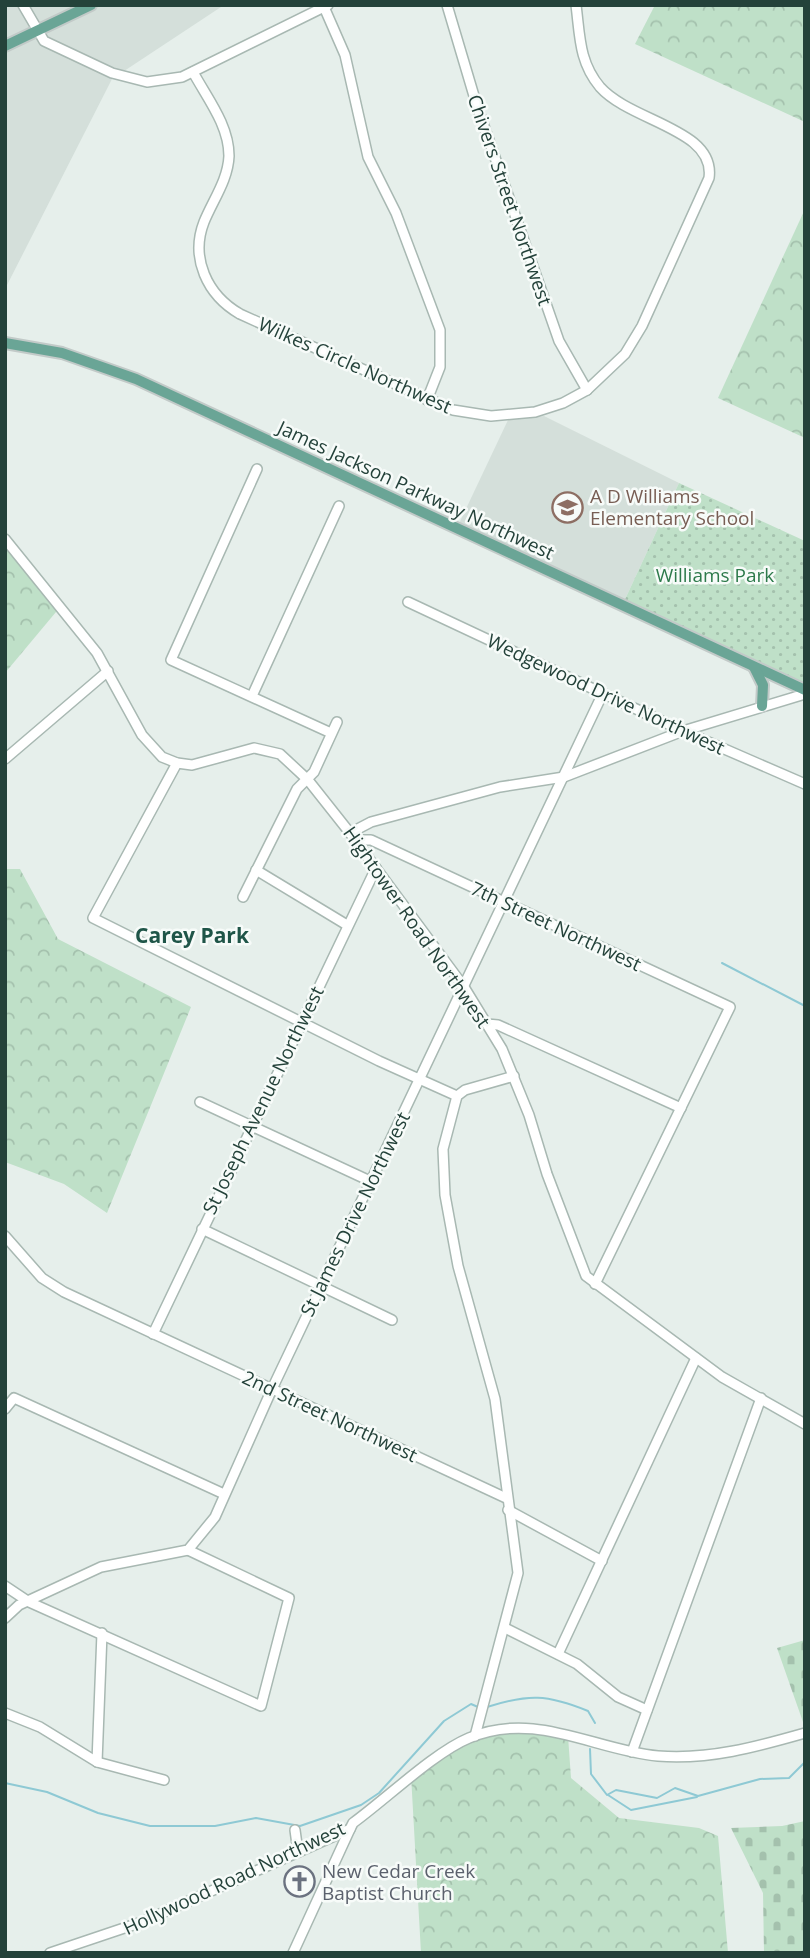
<svg xmlns="http://www.w3.org/2000/svg" width="810" height="1958" font-family="'Open Sans',sans-serif">
  <style>
    .built { fill: #d4dfda }
    .forest { fill: url(#forest-crowns) }
    .cemetery { fill: url(#cemetery-stones) }
    .park { fill: url(#park-dots) }
    .lines { fill: none; stroke-linecap: round; stroke-linejoin: round }
    .stream { stroke: #8ec9d4; stroke-width: 2 }
    .minor-casing { stroke: #a8b8b2; stroke-width: 12 }
    .major-casing { stroke: #c2cac8; stroke-width: 14 }
    .minor { stroke: #fff; stroke-width: 9 }
    .major { stroke: #6aa596; stroke-width: 10 }
    .labels { text-anchor: middle; stroke-width: 5; stroke-linejoin: round; paint-order: stroke }
    .street-label { font-size: 19px; fill: #24423a; stroke: #f7fbf9 }
    .education-label { font-size: 19px; fill: #785e54; stroke: #f7fbf9; text-anchor: start }
    .park-label { font-size: 19px; fill: #2d7a4b; stroke: #f7fbf9 }
    .worship-label { font-size: 19px; fill: #5b616d; stroke: #f7fbf9; text-anchor: start }
    .neighbourhood-label { font-size: 21px; font-weight: bold; fill: #1f5548; stroke: #f7fbf9 }
  </style>
  <defs>
    <pattern id="forest-crowns" width="20" height="18" patternUnits="userSpaceOnUse" patternTransform="scale(1.75)"><rect width="20" height="18" fill="#bfe0c8"/><path d="M2 6a3 3 0 1 1 6 0M12 15a3 3 0 1 1 6 0" fill="none" stroke="#a4c1ad"/></pattern>
    <pattern id="cemetery-stones" width="16" height="16" patternUnits="userSpaceOnUse" patternTransform="scale(1.75)"><rect width="16" height="16" fill="#bfe0c8"/><path d="M2 7V4a2 2 0 0 1 4 0v3zM10 15v-3a2 2 0 0 1 4 0v3z" fill="#a4c1ad"/></pattern>
    <pattern id="park-dots" width="8" height="8" patternUnits="userSpaceOnUse" patternTransform="scale(1.75)"><rect width="8" height="8" fill="#bfe0c8"/><path d="M2 2h.1M6 6h.1" fill="none" stroke="#a4c1ad" stroke-width="1.8" stroke-linecap="round"/></pattern>
  </defs>
  <rect width="100%" height="100%" fill="#e6efeb"/>
  <g class="built">
    <path d="M5,5H224L112,79L5,289Z"/>
    <path d="M544,416L679,483L621,608L455,532L508,420Z"/>
  </g>
  <g class="forest">
    <path d="M655,5H805V122L635,44Z"/>
    <path d="M805,209V438L718,398Z"/>
    <path d="M5,544L61,606L5,673Z"/>
    <path d="M5,869H20L58,939L191,1007L107,1213L64,1184L5,1162Z"/>
    <path d="M517,1730L568,1736L571,1778L619,1818L699,1828L718,1836L728,1953H421L411,1775L470,1735Z"/>
  </g>
  <g class="cemetery">
    <path d="M805,1640V1721L803,1722L777,1648Z"/>
    <path d="M805,1821V1953H764L763,1893L731,1828L782,1826Z"/>
  </g>
  <path class="park" d="M679,483L805,541V689L621,608Z"/>
  <g class="lines">
    <g class="stream">
      <path d="M722,963L805,1006"/>
      <path d="M487,1707C528,1694 547,1694 588,1711L595,1723"/>
      <path d="M590,1749L591,1774L607,1795L616,1790L657,1798L675,1788L698,1796L760,1779L789,1778L805,1762"/>
      <path d="M5,1783L47,1792L98,1813L150,1826H215L256,1818L300,1826L361,1805L379,1793L444,1721L471,1704L478,1707"/>
      <path d="M608,1795L631,1810L697,1797"/>
    </g>
    <defs>
      <g id="minor">
        <path d="M23,5L44,41L112,73L147,82L182,77L328,5"/>
        <path d="M447,5L477,106L559,341L587,390"/>
        <path d="M324,7L345,55L368,157L396,213L440,330V367L427,400"/>
        <path d="M193,72C207,98 229,125 229,156C228,180 213,200 204,222C190,258 207,295 240,314L453,410L491,416L535,412L563,403L587,390L625,354L642,326L709,178C716,129 631,122 600,87C579,62 580,36 576,5"/>
        <path d="M257,469L171,660L331,733"/>
        <path d="M5,539L97,653L142,735L162,757L177,763L192,765L254,748L280,754L308,780L350,833L464,987L502,1049L529,1115L547,1174L586,1276L722,1377L805,1424"/>
        <path d="M408,602L683,731L805,784"/>
        <path d="M252,696L339,506"/>
        <path d="M5,759L108,671"/>
        <path d="M177,763L93,918L379,1061L457,1096"/>
        <path d="M350,833L371,822L500,787L564,777L683,731L805,694"/>
        <path d="M356,840H371L730,1007L595,1284"/>
        <path d="M256,870L347,925"/>
        <path d="M243,897L297,789L314,772L337,722"/>
        <path d="M487,1024L498,1025L681,1108"/>
        <path d="M200,1102L370,1181"/>
        <path d="M202,1229L392,1320"/>
        <path d="M5,1236L42,1278L64,1292L506,1498"/>
        <path d="M153,1334L376,868"/>
        <path d="M5,1409L14,1398L224,1494"/>
        <path d="M508,1510L602,1561"/>
        <path d="M5,1586L29,1602L261,1706L289,1598L188,1550"/>
        <path d="M5,1618L19,1605L101,1567L188,1550L215,1517L272,1389L603,693"/>
        <path d="M505,1628L577,1664L618,1697L647,1710"/>
        <path d="M558,1654L696,1358"/>
        <path d="M5,1713L40,1727L97,1762L164,1780"/>
        <path d="M475,1736L518,1573L495,1399L458,1266L445,1195L443,1149L457,1096L465,1090L514,1076"/>
        <path d="M632,1752L761,1398"/>
        <path d="M97,1762L102,1633"/>
        <path d="M295,1830L298,1852"/>
        <path d="M50,1953L142,1922L350,1829L353,1823C386,1799 435,1752 469,1738C535,1710 594,1750 658,1756C709,1760 756,1747 805,1733"/>
        <path d="M293,1953L350,1829"/>
      </g>
      <g id="major">
        <path d="M5,46L91,5"/>
        <path d="M5,343L62,353L136,379L805,690"/>
        <path d="M754,667L763,685L762,706"/>
      </g>
    </defs>
    <use href="#minor" class="minor-casing"/>
    <use href="#major" class="major-casing"/>
    <use href="#minor" class="minor"/>
    <use href="#major" class="major"/>
  </g>
  <defs>
    <symbol id="school-ring" viewBox="-11 -11 22 22"><circle r="9.5" fill="#f7fbf9" stroke="#8d6e63" stroke-width="1.5"/><path d="M0-5L7-2L0 1L-7-2ZM-4 1L0 2.5L4 1V4Q0 6-4 4Z" fill="#8d6e63"/></symbol>
    <symbol id="church-ring" viewBox="-11 -11 22 22"><circle r="9.5" fill="#f7fbf9" stroke="#6b7280" stroke-width="1.5"/><path d="M-1.2-6h2.4v3.5h3.3v2.4h-3.3V6h-2.4V-.1h-3.3v-2.4h3.3Z" fill="#6b7280"/></symbol>
  </defs>
  <g fill-rule="evenodd">
    <use href="#school-ring" x="550" y="490" width="35" height="35"/>
    <use href="#church-ring" x="282" y="1864" width="35" height="35"/>
  </g>
  <g class="labels">
    <g class="street-label">
      <text transform="translate(510 200) rotate(71)" y="7">Chivers Street Northwest</text>
      <text transform="translate(355 365) rotate(24)" y="7">Wilkes Circle Northwest</text>
      <text transform="translate(416 490) rotate(25)" y="7">James Jackson Parkway Northwest</text>
      <text transform="translate(606 694) rotate(25)" y="7">Wedgewood Drive Northwest</text>
      <text transform="translate(556 926) rotate(25)" y="7">7th Street Northwest</text>
      <text transform="translate(417 927) rotate(55)" y="7">Hightower Road Northwest</text>
      <text transform="translate(263 1100) rotate(-64)" y="7">St Joseph Avenue Northwest</text>
      <text transform="translate(355 1214) rotate(-64)" y="7">St James Drive Northwest</text>
      <text transform="translate(330 1416) rotate(25)" y="7">2nd Street Northwest</text>
      <text transform="translate(234 1878) rotate(-25)" y="7">Hollywood Road Northwest</text>
    </g>
    <g class="education-label">
      <text x="590" y="503">A D Williams<tspan x="590" dy="22">Elementary School</tspan></text>
    </g>
    <g class="park-label">
      <text x="715" y="582">Williams Park</text>
    </g>
    <g class="worship-label">
      <text x="322" y="1878">New Cedar Creek<tspan x="322" dy="22">Baptist Church</tspan></text>
    </g>
    <g class="neighbourhood-label">
      <text x="192" y="943">Carey Park</text>
    </g>
  </g>
  <rect width="810" height="1958" fill="none" stroke="#24423a" stroke-width="14"/>
</svg>
